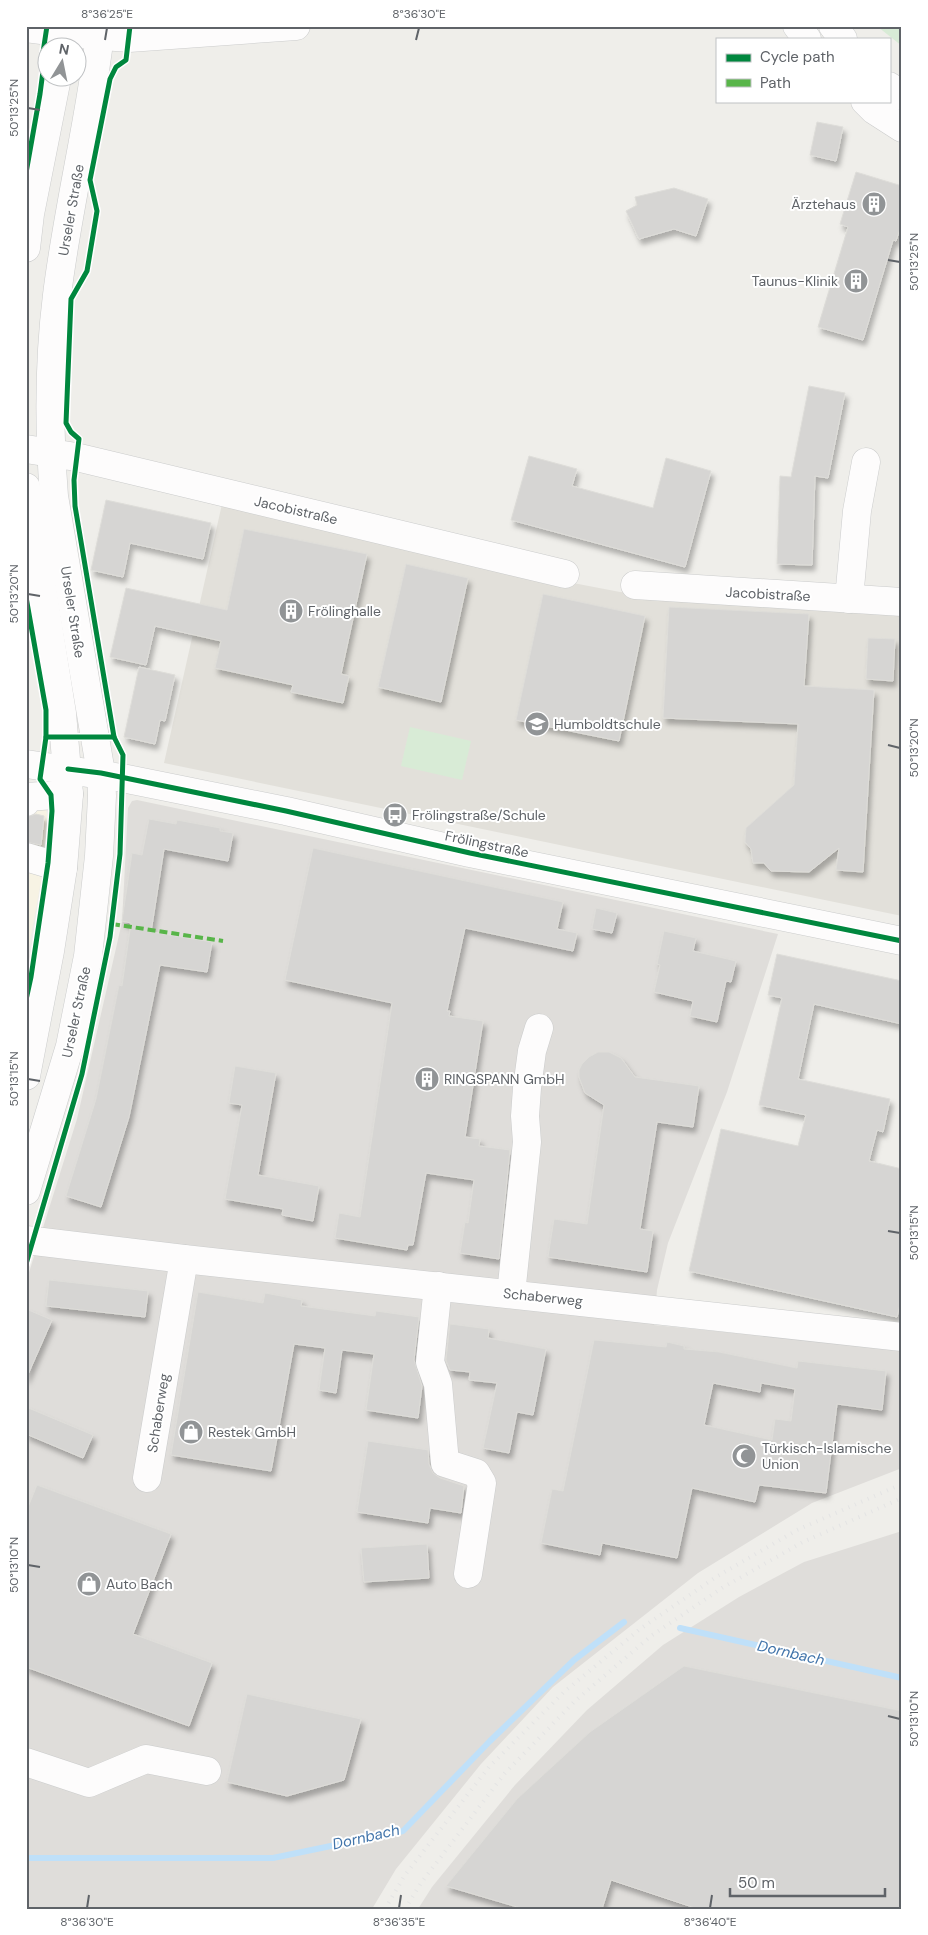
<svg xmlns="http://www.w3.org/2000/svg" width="928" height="1935" font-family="'DM Sans',sans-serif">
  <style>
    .commercial { fill: #f7f3e4 }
    .industrial { fill: #dfddda }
    .education { fill: #e2e0da }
    .green { fill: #d8ebd6 }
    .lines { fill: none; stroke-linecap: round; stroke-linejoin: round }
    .stream { stroke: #bfe0f9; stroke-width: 6 }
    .building { fill: #d6d5d3; stroke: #deddd9; fill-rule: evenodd; filter: url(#shadow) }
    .minor-casing { stroke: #cbcccc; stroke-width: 29 }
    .minor { stroke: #fdfcfc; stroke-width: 28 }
    .rail { stroke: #e4e4e4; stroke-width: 4; stroke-dasharray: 1 6; stroke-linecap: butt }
    .quiet { stroke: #58b549; stroke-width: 4; stroke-dasharray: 8 4; stroke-linecap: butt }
    .cycleway-casing { stroke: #fff; stroke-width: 8 }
    .cycleway { stroke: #00873e; stroke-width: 5 }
    .ticks { fill: none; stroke: #5f6368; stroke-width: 2 }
    .labels { text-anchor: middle; stroke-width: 4; stroke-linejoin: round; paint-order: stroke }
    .poi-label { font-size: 14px; fill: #5f6368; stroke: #fff; text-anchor: start }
    .street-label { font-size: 14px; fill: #5f6368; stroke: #fff }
    .water-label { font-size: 15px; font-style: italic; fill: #4174aa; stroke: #fff }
    .neatline { fill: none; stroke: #5f6368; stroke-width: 2 }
    .ticks-label { font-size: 12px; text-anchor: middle; fill: #5f6368 }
  </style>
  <defs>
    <filter id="shadow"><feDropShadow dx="3" dy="5.5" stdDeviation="2.5" flood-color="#0004"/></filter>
  </defs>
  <rect width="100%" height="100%" fill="#efeeea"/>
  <path class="commercial" d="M26,780L39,786L45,799L47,816L41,881L26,963Z"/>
  <g class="industrial">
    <path d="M137,800L778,934L727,1092L668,1243L657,1290L654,1325L902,1350V1468L812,1503L698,1573L553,1687L481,1764L396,1869L372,1909H26V1282L77,1119L122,922L128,808L132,801Z"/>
    <path d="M902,1531V1909H418L432,1887L515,1785L587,1710L663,1645L739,1597L804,1562Z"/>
  </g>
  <path class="education" d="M222,504L547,578L620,592L902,613V916L164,763Z"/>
  <g class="green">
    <path d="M878,26H902V46L878,27Z"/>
    <path d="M410,727L471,741L462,780L401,766Z"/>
  </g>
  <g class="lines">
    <g class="stream">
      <path d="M680,1628L902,1678"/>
      <path d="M26,1858H273L403,1831L490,1741L574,1660L624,1622"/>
    </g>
  </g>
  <g class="building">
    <path d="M817,122L843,127L836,161L810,155Z"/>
    <path d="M856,172L902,186V223L896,241L893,240L863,340L818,327L848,227L840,224Z"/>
    <path d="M674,188L708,199L696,236L674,229L639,239L626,211L637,205L635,197Z"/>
    <path d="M809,386L845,393L828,478L815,476L812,565L777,564L780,476L791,477Z"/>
    <path d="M529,456L577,469L572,486L653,508L666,458L711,471L685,567L511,520Z"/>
    <path d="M106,500L211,523L203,559L130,543L123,577L91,570Z"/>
    <path d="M244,529L367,554L341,674L349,676L343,703L291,692L293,685L215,668L221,641L155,626L146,665L110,657L126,588L227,610Z"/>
    <path d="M406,564L468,578L441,702L378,687Z"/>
    <path d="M543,594L645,616L619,741L516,720Z"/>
    <path d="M669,607L809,614L804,686L874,690L863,872L836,870L839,848L809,872L771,871L764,863H753L751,849L745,842L746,828L794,785L798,724L663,718Z"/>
    <path d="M868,638L895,639L893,681L866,679Z"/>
    <path d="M139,667L175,675L165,721L160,720L155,744L124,737Z"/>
    <path d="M36,814L44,816L41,845L26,842V817Z"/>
    <path d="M149,819L176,824L177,820L220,828V831L233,833L228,861L164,849L151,932L212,942L207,972L160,965L129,1117L101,1207L66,1196L96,1099L119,985L122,986L131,923L122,921L132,853L142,855Z"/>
    <path d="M313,848L563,902L557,929L577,933L573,951L465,928L447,1011H450L449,1016L483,1021L465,1137L480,1139L479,1146L510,1150L499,1259L460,1253L465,1222L468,1223L474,1180L426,1173L413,1245H408L407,1250L335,1238L339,1213L360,1217L392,1003L285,980Z"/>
    <path d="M596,908L617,913L612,933L592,929Z"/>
    <path d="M664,931L696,938L693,951L736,961L731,982L726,981L717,1022L690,1016L693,1001L654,992L660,965L657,964Z"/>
    <path d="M777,954L902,981V1024L814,1004L798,1079L890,1099L883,1132L877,1130L869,1161L902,1169V1295L897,1317L689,1271L721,1129L798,1146L806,1115L759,1105L782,998L768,995Z"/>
    <path d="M598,1052H609L621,1058L635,1077L699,1086L693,1127L657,1122L640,1229L653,1231L647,1272L548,1257L554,1219L587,1224L604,1105L585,1093L579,1077V1070L582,1064L589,1057Z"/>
    <path d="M235,1066L276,1073L258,1175L319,1186L313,1221L282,1215L283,1209L225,1199L242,1105L229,1103Z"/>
    <path d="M49,1280L148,1291L145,1317L46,1306Z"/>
    <path d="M198,1292L263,1303L265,1293L302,1300L301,1306L375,1316L376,1311L419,1317L414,1360L422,1386L418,1418L366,1410L374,1354L342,1350L336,1393L319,1390L325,1348L294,1344L271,1471L171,1455Z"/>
    <path d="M26,1309L52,1320L26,1379Z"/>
    <path d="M450,1324L489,1329L488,1338L546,1349L533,1415L517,1412L509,1453L483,1448L497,1383L469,1380L470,1372L450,1370L446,1360Z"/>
    <path d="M594,1340L666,1347L667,1342L684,1346V1349L719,1352L797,1368L798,1361L886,1371L882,1410L837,1404L826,1493L759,1485L755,1502L692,1488L677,1558L602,1543L600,1555L541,1543L552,1489L563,1491ZM713,1383L760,1392L761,1383L795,1389L791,1421L775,1419L772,1440L704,1425Z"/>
    <path d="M26,1407L93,1435L83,1458L26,1434Z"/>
    <path d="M368,1441L428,1450L429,1464L433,1473L440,1478L464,1486L461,1513L430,1508L428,1523L357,1512Z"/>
    <path d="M37,1485L171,1534L133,1634L212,1663L189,1726L26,1667V1512Z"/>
    <path d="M427,1544L429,1578L364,1582L361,1548Z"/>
    <path d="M684,1666L902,1711V1909H698L611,1880L602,1909H524L446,1886L517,1799L590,1732Z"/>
    <path d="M247,1694L361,1719L344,1780L287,1796L227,1782Z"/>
  </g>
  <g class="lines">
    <defs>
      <g id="minor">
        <path d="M797,26L807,39"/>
        <path d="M833,26L843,39"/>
        <path d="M26,28L65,33L129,38L296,26"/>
        <path d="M889,86L902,96"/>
        <path d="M865,101L874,110L902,128"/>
        <path d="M26,248L30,214L57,78"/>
        <path d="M26,449L76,457L565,574"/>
        <path d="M26,487L62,713L69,794L63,868L50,951L26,1076"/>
        <path d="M635,585L902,602"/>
        <path d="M849,599L857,511L866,462"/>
        <path d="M26,764L122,778L286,811L470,853L902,941"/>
        <path d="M26,802L27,797L69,794"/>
        <path d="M26,857L63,868"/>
        <path d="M26,1191L70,1046L88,956L99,856L102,796L101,773L54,496C49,432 49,359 57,295C68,205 91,117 101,26"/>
        <path d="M26,1240L184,1259L902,1337"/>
        <path d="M438,1286L430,1362L438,1384L445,1463L476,1473L482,1483L468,1574"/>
        <path d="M511,1294L527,1142L525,1116L527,1088L532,1051L539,1028"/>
        <path d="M147,1478L184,1259"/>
        <path d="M26,1762L89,1783L146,1759L207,1771"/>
      </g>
    </defs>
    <use href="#minor" class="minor-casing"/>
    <use href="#minor" class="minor"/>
    <g class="rail">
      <path d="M385,1909L405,1875L489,1767L564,1692L640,1629L716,1577L797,1530L902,1484"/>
      <path d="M405,1909L421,1883L505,1773L575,1701L651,1636L722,1588L803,1542L902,1498"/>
    </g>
    <path class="quiet" d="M112,924L223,941"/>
    <defs>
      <g id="cycleway">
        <path d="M26,173L40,94L43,71L42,59L47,26"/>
        <path d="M26,597L46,710V737L40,779L51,795L52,811L48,863L31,977L26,1000"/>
        <path d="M46,737H114"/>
        <path d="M68,769L101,773L286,811L470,853L902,941"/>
        <path d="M26,1264L82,1074L110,937L120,854L123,755L114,737L75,506L74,480L79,439L71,432L66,423L71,299L87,271L97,211L90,180L110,79L116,67L126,60L130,26"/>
      </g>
    </defs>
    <use href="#cycleway" class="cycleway-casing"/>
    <use href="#cycleway" class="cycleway"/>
  </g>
  <path class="ticks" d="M105,40L107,28M416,40L419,28M28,108L40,110M888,260L900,262M28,594L40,596M888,745L900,748M28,1079L40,1081M888,1231L900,1233M28,1565L40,1567M888,1716L900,1719M87,1908L89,1895M399,1908L401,1895M710,1908L712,1895"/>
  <defs>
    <symbol id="building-disc" viewBox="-11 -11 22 22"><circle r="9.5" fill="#919496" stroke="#fff"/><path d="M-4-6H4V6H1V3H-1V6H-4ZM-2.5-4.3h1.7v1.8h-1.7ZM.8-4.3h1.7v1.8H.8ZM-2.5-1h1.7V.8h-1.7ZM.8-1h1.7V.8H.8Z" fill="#fff"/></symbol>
    <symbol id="school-disc" viewBox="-11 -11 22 22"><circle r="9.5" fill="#919496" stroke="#fff"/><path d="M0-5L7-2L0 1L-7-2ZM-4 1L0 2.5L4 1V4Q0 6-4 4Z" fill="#fff"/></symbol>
    <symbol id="bus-disc" viewBox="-11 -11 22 22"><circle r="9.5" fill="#919496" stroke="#fff"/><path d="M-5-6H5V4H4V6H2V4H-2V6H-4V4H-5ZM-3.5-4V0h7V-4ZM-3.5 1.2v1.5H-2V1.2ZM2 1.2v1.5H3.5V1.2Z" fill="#fff"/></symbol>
    <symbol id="shop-disc" viewBox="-11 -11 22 22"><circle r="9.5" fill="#919496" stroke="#fff"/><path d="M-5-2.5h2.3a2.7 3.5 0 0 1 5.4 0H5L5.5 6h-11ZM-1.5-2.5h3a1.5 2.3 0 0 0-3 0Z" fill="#fff"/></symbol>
    <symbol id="mosque-disc" viewBox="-11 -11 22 22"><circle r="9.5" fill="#919496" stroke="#fff"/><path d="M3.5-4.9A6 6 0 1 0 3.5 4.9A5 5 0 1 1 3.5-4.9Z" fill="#fff"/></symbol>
  </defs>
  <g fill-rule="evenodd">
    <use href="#building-disc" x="860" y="190" width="28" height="28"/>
    <use href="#building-disc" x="842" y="267" width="28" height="28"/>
    <use href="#building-disc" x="277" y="597" width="28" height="28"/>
    <use href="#school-disc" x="523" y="710" width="28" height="28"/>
    <use href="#bus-disc" x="381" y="801" width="28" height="28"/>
    <use href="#building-disc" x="413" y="1065" width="28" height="28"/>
    <use href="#shop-disc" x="177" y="1418" width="28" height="28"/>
    <use href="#mosque-disc" x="730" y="1442" width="28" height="28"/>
    <use href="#shop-disc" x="75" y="1570" width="28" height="28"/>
  </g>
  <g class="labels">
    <g class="poi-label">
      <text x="856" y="209" text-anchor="end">Ärztehaus</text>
      <text x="838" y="286" text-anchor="end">Taunus-Klinik</text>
      <text x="308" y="616">Frölinghalle</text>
      <text x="554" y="729">Humboldtschule</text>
      <text x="412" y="820">Frölingstraße/Schule</text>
      <text x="444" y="1084">RINGSPANN GmbH</text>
      <text x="208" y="1437">Restek GmbH</text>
      <text x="762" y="1453">Türkisch-Islamische<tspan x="762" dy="16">Union</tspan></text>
      <text x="106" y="1589">Auto Bach</text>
    </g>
    <g class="street-label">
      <text transform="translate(71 210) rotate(-80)" y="5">Urseler Straße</text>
      <text transform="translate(296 510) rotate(13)" y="5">Jacobistraße</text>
      <text transform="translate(768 594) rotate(3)" y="5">Jacobistraße</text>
      <text transform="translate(73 612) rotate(81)" y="5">Urseler Straße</text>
      <text transform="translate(487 844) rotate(12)" y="5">Frölingstraße</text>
      <text transform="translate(76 1012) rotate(-78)" y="5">Urseler Straße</text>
      <text transform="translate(543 1297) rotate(6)" y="5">Schaberweg</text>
      <text transform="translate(158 1413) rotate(-81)" y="5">Schaberweg</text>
    </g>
    <g class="water-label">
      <text transform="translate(791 1653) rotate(13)" y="5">Dornbach</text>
      <text transform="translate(366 1837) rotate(-13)" y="5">Dornbach</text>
    </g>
  </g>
  <rect width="928" height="1935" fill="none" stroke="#ffffff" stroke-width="55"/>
  <rect x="716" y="38" width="175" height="65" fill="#ffffff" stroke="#bfc1c3"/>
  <rect x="726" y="54" width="25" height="8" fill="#00873e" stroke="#bfc1c3"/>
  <text x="760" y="62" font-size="15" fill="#5f6368">Cycle path</text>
  <rect x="726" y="79" width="25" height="8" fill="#58b549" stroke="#bfc1c3"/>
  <text x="760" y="88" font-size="15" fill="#5f6368">Path</text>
  <g transform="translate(62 62) rotate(10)"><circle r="24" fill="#ffffff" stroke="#bfc1c3"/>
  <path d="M0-4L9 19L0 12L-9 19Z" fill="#919496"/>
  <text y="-8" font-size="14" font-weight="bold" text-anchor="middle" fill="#5f6368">N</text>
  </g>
  <path d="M730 1888v8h155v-8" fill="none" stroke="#5f6368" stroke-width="2.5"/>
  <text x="738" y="1888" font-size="15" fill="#5f6368" stroke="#ffffff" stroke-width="4" paint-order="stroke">50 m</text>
  <rect x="28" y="28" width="872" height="1880" class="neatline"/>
  <g class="ticks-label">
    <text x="107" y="18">8°36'25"E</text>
    <text x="419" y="18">8°36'30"E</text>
    <text transform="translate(14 108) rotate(-90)" y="4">50°13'25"N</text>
    <text transform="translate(914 262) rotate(-90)" y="4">50°13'25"N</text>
    <text transform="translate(14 594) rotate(-90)" y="4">50°13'20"N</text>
    <text transform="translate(914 748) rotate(-90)" y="4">50°13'20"N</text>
    <text transform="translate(14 1079) rotate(-90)" y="4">50°13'15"N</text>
    <text transform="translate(914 1233) rotate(-90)" y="4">50°13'15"N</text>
    <text transform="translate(14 1565) rotate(-90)" y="4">50°13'10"N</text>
    <text transform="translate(914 1719) rotate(-90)" y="4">50°13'10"N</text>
    <text x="87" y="1926">8°36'30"E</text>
    <text x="399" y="1926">8°36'35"E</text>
    <text x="710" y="1926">8°36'40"E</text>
  </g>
</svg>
